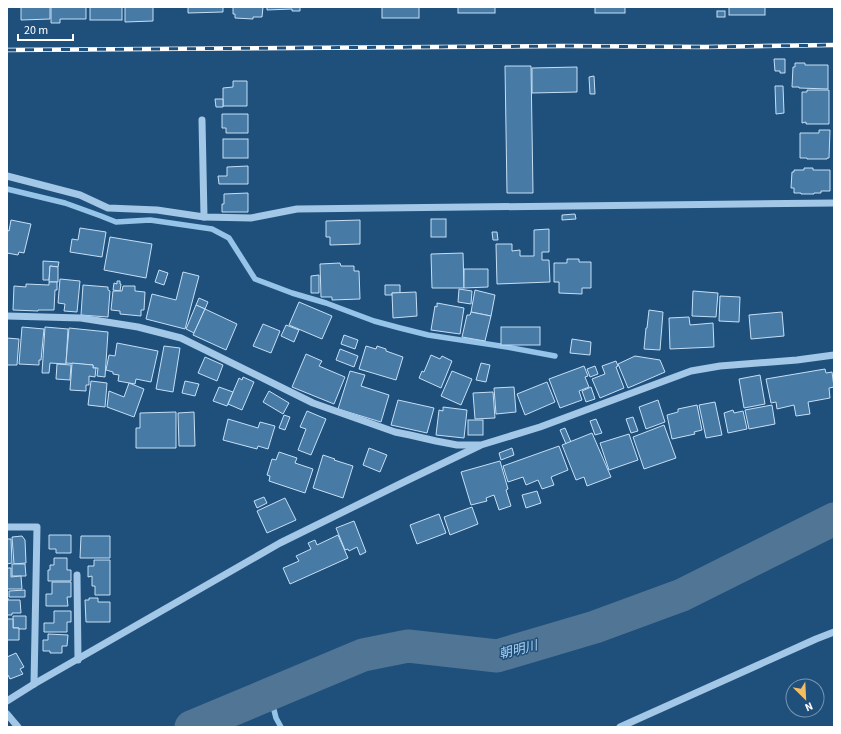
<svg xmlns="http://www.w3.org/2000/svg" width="841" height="734" font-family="'Source Sans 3','Noto Sans JP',sans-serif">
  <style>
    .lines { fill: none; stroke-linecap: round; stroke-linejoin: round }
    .stream { stroke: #96c3e8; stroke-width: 5.5 }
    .river { stroke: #517595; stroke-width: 33 }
    .building { fill: #487aa6; stroke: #c5dff5 }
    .minor { stroke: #a2c7e7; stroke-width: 7 }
    .rail-casing { stroke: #fff; stroke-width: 4.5 }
    .rail { stroke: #1f507c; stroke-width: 3; stroke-dasharray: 9; stroke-linecap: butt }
    .labels { text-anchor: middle; stroke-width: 3; stroke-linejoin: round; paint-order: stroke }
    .water-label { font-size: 13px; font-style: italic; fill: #add1ef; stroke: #1f507c }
  </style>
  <rect width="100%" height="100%" fill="#1f507c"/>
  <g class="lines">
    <g class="stream">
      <path d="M7,189L65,203L101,216L116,222L150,220L212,229L229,238L255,279L292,293L326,303L374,321L400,328L428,335L507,347L555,356"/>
      <path d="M270,694L276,718L281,727"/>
    </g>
    <path class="river" d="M191,727L363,655L408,646L497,656L595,627L682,595L834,519"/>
  </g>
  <g class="building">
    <path d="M21,7H50V19L21,20Z"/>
    <path d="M51,7H86V19H60V23H51Z"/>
    <rect x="90" y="7" width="32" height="13"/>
    <path d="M125,7H153V21L125,22Z"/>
    <path d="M188,7H223V12L188,13Z"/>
    <path d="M233,7H263L262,17H253V19L235,18V14H233Z"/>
    <path d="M267,7H300V11H292V9L267,10Z"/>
    <rect x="382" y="7" width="37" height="11"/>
    <rect x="458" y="7" width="37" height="6"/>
    <rect x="595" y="7" width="30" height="6"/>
    <rect x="729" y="7" width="36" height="8"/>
    <rect x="717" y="11" width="8" height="6"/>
    <path d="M774,59H785V73H780V71H775Z"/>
    <path d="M795,63H805V65H828V89L799,88V87H792L793,67H795Z"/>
    <path d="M505,66H531L533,193H507Z"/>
    <path d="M577,67V92L532,93V68Z"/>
    <path d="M594,76L595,94H590L589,77Z"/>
    <path d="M233,81H247V106H223V88L233,87Z"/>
    <path d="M775,86H783L784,113L776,114Z"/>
    <path d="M807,90H829V124H806V122L802,123V92H807Z"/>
    <path d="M215,99H223V107H216Z"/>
    <path d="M222,114H248V133H226V128H222Z"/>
    <path d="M819,130H830L829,158H827V159H807V158H800V133H819Z"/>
    <rect x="223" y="139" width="25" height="19"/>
    <path d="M248,166V184H219L218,176H227V167Z"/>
    <path d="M804,168H813V170H830V191H821V193H814V194H801V193H794V188H791L792,172H794V170H804Z"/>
    <path d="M248,193V212H222V204H224V194Z"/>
    <path d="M575,214L576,219L562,220V215Z"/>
    <rect x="431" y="219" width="15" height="18"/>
    <path d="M11,220L31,224L24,253L19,252L18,255L7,253V230L9,231Z"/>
    <path d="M360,220V244L330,245V237H326V221Z"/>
    <path d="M80,228L106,232L102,257L70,252L72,239L78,240Z"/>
    <path d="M549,229V252H542V260H549L550,282L497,284L496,244H512V251L520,250V256H534V230Z"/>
    <path d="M492,232H497L498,240H493Z"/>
    <path d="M110,237L152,244L146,278L104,270Z"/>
    <path d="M463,253L464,288H432L431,254Z"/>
    <path d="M567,259H579V262H591V288H582V294L559,293V282H554V263H567Z"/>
    <path d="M43,261L59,262L58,267L50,266L49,280H43Z"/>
    <path d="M340,263L341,266H354V271H359L360,299L332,300V297H321L320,264Z"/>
    <path d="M50,266L58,267V282H49Z"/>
    <path d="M464,269H488V287L464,288Z"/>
    <path d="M159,270L168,273L164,285L155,282Z"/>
    <path d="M183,272L199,276L185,329L146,319L152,294L176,300Z"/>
    <path d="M319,275V293H311V276Z"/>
    <path d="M60,279L80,281L77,312L64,311L65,304L58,303Z"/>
    <path d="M117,281H120V284H121L120,291L113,290L114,283L117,284Z"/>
    <path d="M49,282H57V290H55L54,310H38V311L13,310L14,286L26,287V284L49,285Z"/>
    <path d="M83,285L108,287V290L110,291L108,317L81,315Z"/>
    <path d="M385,285H400V293H392V295H385Z"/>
    <path d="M123,286H135V291L145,292L144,310H141V316L120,314V311L111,310L113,291H122Z"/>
    <path d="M459,289L472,291L471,304L458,302Z"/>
    <path d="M475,290L495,295L491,316L471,312Z"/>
    <path d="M693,291L718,293L716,317L692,316Z"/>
    <path d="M416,292L417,316L393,318L392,293Z"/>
    <path d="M720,296L740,297L739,322L719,321Z"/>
    <path d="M199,298L208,302L205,309L196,305Z"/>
    <path d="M299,302L332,316L322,339L289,325Z"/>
    <path d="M437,303L464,308L460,334L431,330L435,306L437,307Z"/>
    <path d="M196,305L205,309L194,333L186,329Z"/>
    <path d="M205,309L237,324L226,350L193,335Z"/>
    <path d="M649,310L663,312L660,350L644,349L646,328H647Z"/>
    <path d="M471,312L491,316L485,341L462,337L467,315H470Z"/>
    <path d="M782,312L784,336L751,339L749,315Z"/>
    <path d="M689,317L690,325L713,323L714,347L670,349L669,318Z"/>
    <path d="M263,324L280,331L271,353L253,346Z"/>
    <path d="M286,325L299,330L294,342L281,336Z"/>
    <path d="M22,327L44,329L41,360H39V365L19,364Z"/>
    <path d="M45,327L68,329L66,364L50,363L49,373H42Z"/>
    <rect x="501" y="327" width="39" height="18"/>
    <path d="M69,328L108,332L105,377L97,376L98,368H93V365L66,363Z"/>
    <path d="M344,335L358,340L355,349L341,344Z"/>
    <path d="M7,338L19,339L17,365H7Z"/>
    <path d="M572,339L591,342L590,355L570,353Z"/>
    <path d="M117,343L158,351L151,382L136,379L135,384L118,381L119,375L113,374V372L106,370L109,355L115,356Z"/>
    <path d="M164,346L180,348L173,392L156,389Z"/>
    <path d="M366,346L376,349L377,346L386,349V351L403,357L396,380L359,369Z"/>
    <path d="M340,349L358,356L354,367L336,360Z"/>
    <path d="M306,354L322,361L319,366L345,377L334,404L292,387Z"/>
    <path d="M431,355L440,359L442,356L452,361L441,388L419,378L422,371L424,372Z"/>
    <path d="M635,356L660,360L665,372L628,388L618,364Z"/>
    <path d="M205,357L223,365L217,381L198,373Z"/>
    <path d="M616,361L618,366L616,367L624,388L600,398L592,379L605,374L602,366Z"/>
    <path d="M72,363L93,365V368H96L95,377L89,376V385H86V391L70,390Z"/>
    <path d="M481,363L490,365L486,382L476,380Z"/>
    <path d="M57,364L71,365L70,380L56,379Z"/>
    <path d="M584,366L588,376L585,377L589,387L579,391L582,400L560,408L549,379Z"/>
    <path d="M595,366L598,374L590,377L587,369Z"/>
    <path d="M825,369L826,373L832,372L834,387L829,388L830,398L808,402L810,414L796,416L794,405L777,409L776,402L771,403L766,379Z"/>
    <path d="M350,371L365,375L361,386L389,395L381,422L338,409Z"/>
    <path d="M452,371L472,379L461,405L441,396Z"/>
    <path d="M760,375L765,404L744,408L739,379Z"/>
    <path d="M243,377L254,382L242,410L228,404L239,378L242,380Z"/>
    <path d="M91,381L107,383L105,407L88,405Z"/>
    <path d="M185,381L199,384L195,396L182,393Z"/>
    <path d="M547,382L555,402L525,415L517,394Z"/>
    <path d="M129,383L144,389L134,417L107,407L109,391L124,397Z"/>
    <path d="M219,387L233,392L227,406L213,401Z"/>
    <path d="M514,387L516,412L496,414L494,388Z"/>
    <path d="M591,387L595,399L586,402L582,391Z"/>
    <path d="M269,391L289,403L283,414L263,402Z"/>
    <path d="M493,392L495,418L475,419L473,393Z"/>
    <path d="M398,400L434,408L427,433L391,425Z"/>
    <path d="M658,400L665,422L646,429L639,407Z"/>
    <path d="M715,402L722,435L706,438L699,405Z"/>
    <path d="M697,405L702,430L694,432L695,434L672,439L667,415L678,412V409Z"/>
    <path d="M772,405L775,424L749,429L745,410Z"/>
    <path d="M443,407L467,410L464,438L436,435L439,410L443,411Z"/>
    <path d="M733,410L734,413L743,411L747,429L728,433L724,413Z"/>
    <path d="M307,411L326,419L311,455L298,450L306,429L300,427Z"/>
    <path d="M176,412V448H136V428H140V413Z"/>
    <path d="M194,412L195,446H179L178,413Z"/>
    <path d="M284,415L290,417L285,430L279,428Z"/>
    <path d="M633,417L638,431L631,433L626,419Z"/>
    <path d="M228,419L258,428L260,422L275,426L268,449L258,446L257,449L223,440Z"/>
    <path d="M596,419L602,433L595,435L590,421Z"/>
    <rect x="468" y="420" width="15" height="15"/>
    <path d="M664,425L676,458L644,469L633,437Z"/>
    <path d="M565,428L571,442L566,444L560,430Z"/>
    <path d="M592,433L611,477L587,486L584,477L576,480L562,445Z"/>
    <path d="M629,434L638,460L609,470L600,443Z"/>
    <path d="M559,446L568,470L551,477L554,485L542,489L538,480L526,485L523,477L508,482L503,466Z"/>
    <path d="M369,448L387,455L380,472L363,465Z"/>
    <path d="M512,448L514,455L501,460L499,453Z"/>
    <path d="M279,452L297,458L295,463L313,469L305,493L269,481L270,476L267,475L272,459L276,460Z"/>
    <path d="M323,455L335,459L334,460L353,466L343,498L313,488Z"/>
    <path d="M500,461L508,489L506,490L511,506L499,510L494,495L486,498L487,501L471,505L461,472Z"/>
    <path d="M537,491L541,503L526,508L522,495Z"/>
    <path d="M264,497L267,503L257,508L254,501Z"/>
    <path d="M285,498L296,520L267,533L257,511Z"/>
    <path d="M472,507L478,524L450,535L444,517Z"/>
    <path d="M439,514L446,533L417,544L410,525Z"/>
    <path d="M354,521L366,552L360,555L357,547L349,551L348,549L345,550L336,528Z"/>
    <path d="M49,535H71V553H56V549H49Z"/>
    <path d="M338,535L348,558L290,584L283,568L299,561L296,556L311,549L308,543L315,540L317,545Z"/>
    <path d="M22,536L25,540L26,563L14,564L12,537Z"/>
    <path d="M81,536H110V558H80Z"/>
    <path d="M7,539H11L12,563L7,564Z"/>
    <path d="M54,558H67V570H71V581H48V570H50V565H54Z"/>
    <path d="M94,560H110V595H95V586H92V576L88,577V566H94Z"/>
    <path d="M12,564H25L26,576H12Z"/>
    <path d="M7,568H11V577L21,576L22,589H7Z"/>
    <path d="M52,582H71V597H67L68,606H46V594H52Z"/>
    <path d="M25,590V597H9V591Z"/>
    <path d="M7,597L8,598V600H20L21,613H12V615H7Z"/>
    <path d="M89,598H98V602H110V622H86L85,600H89Z"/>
    <path d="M54,611H71V622H67V632H44V623H54Z"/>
    <path d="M13,616H26V629H19V628H13Z"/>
    <path d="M7,619H13V628H19V640H7Z"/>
    <path d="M48,634L68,635L67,646H62V653H50V651H43V640H48Z"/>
    <path d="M16,653L24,667L20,669L23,674L10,679L8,675L7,676V657Z"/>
  </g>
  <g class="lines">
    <g class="minor">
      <path d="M202,120L204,217"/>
      <path d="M7,176L80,195L108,208L157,210L204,217L251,218L297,209L834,203"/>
      <path d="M7,316L81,318L138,327L181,338L313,403L395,432L410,435L436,441L457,445H479"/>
      <path d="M7,527H37L34,684"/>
      <path d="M77,575L78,660"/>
      <path d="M7,701L34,684L280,543L408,480L481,445L540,427L691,371L720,366L797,360L834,355"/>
      <path d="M7,714L18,727"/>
      <path d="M620,727L816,639L834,632"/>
    </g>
    <defs>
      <path id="rail" d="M7,50L564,46L705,47L834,45"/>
    </defs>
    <use href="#rail" class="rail-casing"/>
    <use href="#rail" class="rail"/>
  </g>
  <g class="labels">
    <g class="water-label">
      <text transform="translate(518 649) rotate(-14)" y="5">朝明川</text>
    </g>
  </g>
  <rect width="841" height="734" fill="none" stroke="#ffffff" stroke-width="16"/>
  <g transform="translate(805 698) rotate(156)"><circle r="19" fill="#1f507c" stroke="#7996b0"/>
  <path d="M0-3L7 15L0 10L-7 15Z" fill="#f4bd62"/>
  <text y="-6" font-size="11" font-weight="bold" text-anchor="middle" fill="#ffffff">N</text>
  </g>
  <path d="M18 34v6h55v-6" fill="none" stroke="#ffffff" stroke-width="2"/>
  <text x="24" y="34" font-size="12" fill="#ffffff" stroke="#1f507c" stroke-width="3" paint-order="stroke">20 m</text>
</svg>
